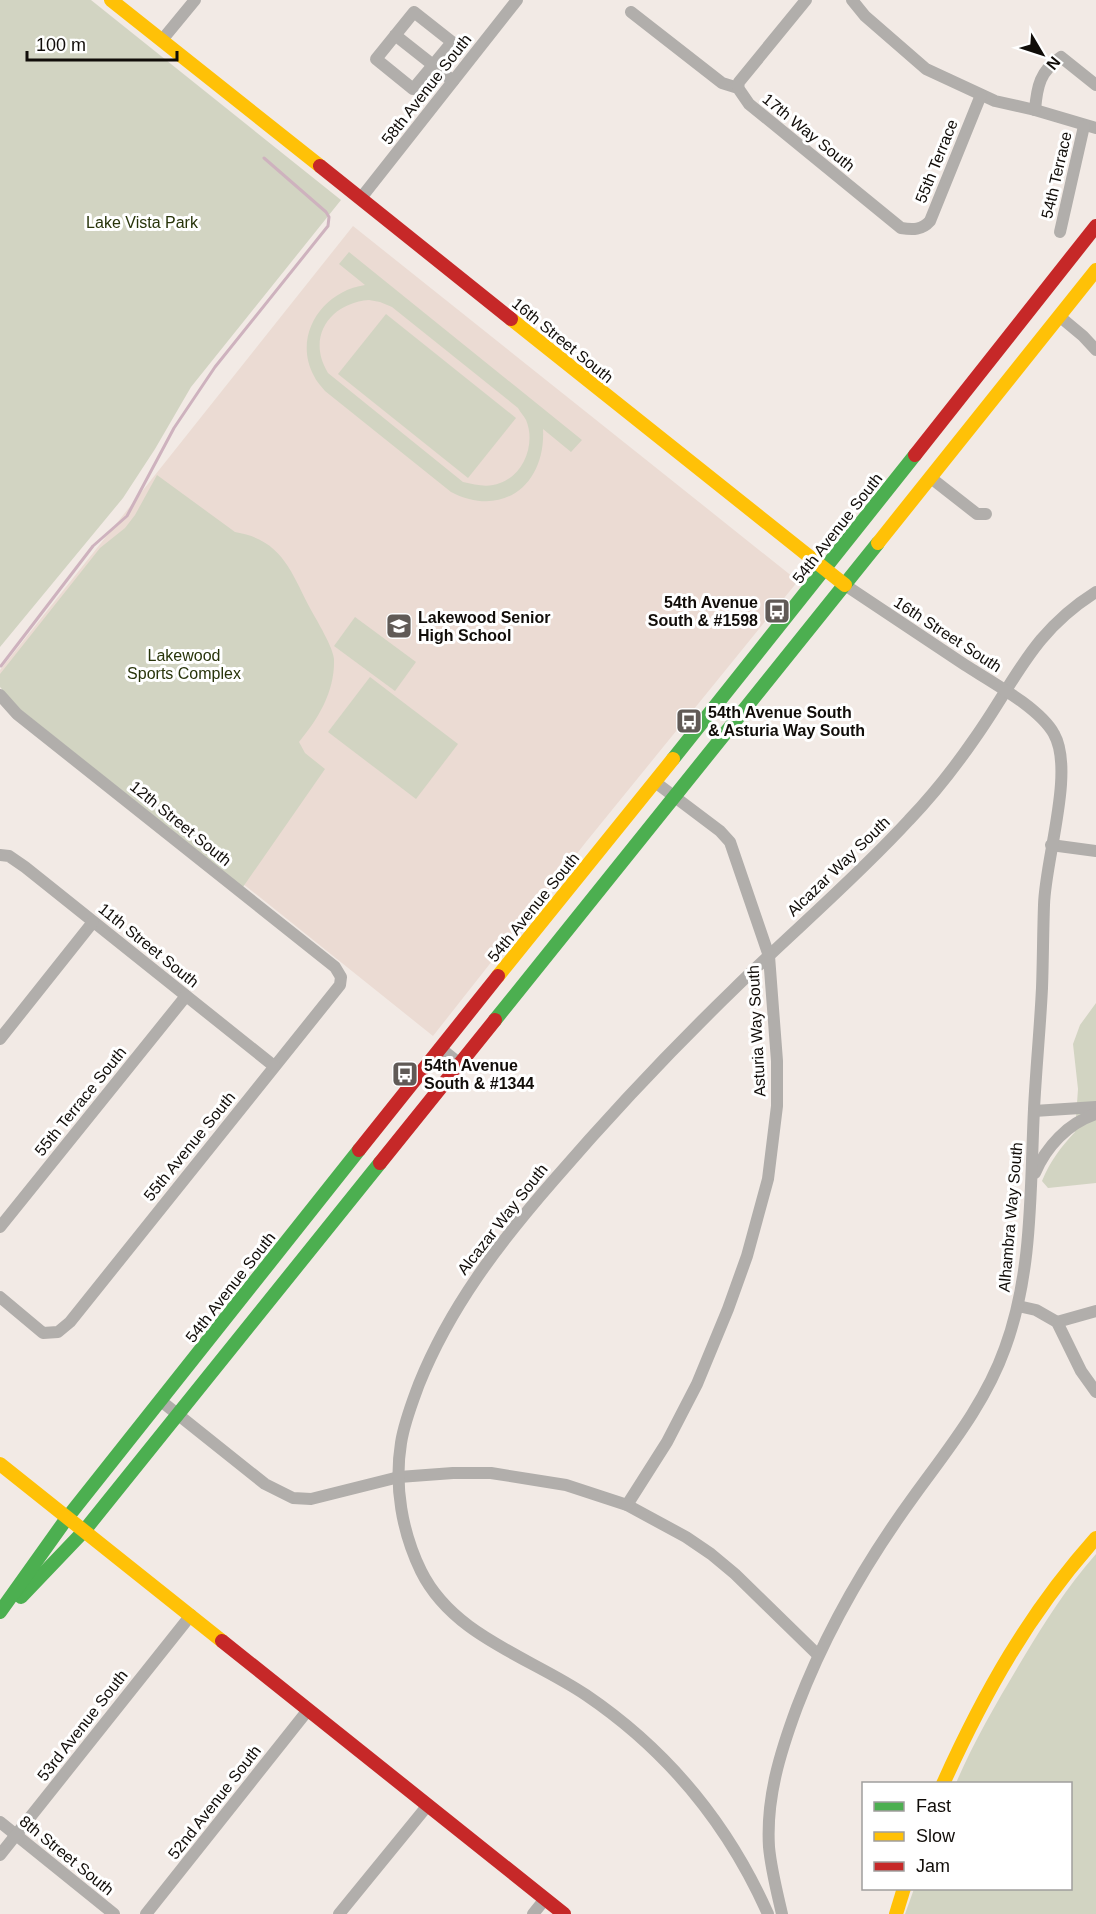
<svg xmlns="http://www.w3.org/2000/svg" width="1096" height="1914" font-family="Arial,sans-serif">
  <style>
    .built { fill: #ebdbd3 }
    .green { fill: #d2d4c2; fill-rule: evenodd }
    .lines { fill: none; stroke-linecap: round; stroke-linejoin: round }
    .stream { stroke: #ceb2be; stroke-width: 3 }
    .street { stroke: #b1aeab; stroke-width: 12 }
    .fast { stroke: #4caf50; stroke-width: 14 }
    .slow { stroke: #ffc107; stroke-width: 14 }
    .jam { stroke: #c62828; stroke-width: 14 }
    .labels { text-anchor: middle; stroke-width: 6; stroke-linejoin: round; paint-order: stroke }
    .street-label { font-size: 16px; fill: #110d09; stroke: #fff }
    .park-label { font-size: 16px; fill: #28340a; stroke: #fff }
    .poi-label { font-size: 16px; font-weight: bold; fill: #110d09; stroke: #fff; text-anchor: start }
  </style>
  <rect width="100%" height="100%" fill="#f2eae5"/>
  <path class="built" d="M353,226L798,581L586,842L433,1036L26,710L0,686V670Z"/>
  <g class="green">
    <path d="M0,0H91L341,200L191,387L155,449L123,498L0,647Z"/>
    <path d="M349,252L582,440L571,452L543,429C546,484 503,519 451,492L325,391C321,386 316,381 314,376C292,335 323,291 365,285L339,264ZM369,300L380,302L392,307L518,408C520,412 524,416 526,420C536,443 524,475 500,483C488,488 476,485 463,482L328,373C306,337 330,303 369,300Z"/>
    <path d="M386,314L516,418L468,478L338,374Z"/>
    <path d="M157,475L235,532C283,540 291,572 311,610C317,621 333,647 334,659C335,691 319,718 299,742L305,753L325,769L243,887L21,710L0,687V674L100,548L125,528L135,515Z"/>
    <path d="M355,617L416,662L395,691L334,646Z"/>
    <path d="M370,677L458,744L416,799L328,732Z"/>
    <path d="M1096,1003V1183L1048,1188L1042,1181C1050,1161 1061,1147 1075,1132L1078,1089L1073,1044L1080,1025Z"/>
    <path d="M1096,1554V1914H905L914,1889L1070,1888V1784L956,1783C974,1741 998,1700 1022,1660C1044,1623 1067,1587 1096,1554Z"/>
  </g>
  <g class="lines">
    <path class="stream" d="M1,666L93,546L127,516L174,428L215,367L328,226L329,217L326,212L264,158"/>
    <g class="street">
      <path d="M852,0L865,16L926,69L995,101L1035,110L1096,128"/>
      <path d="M631,12L722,83L738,88L749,104L901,228C913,230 922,230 930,221L981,95"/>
      <path d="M395,35L433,65L452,42L414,12L376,59L413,89L433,65L453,81"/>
      <path d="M162,40L195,0"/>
      <path d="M738,88L739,82L806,0"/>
      <path d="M1035,110C1037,86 1040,71 1061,57L1096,85"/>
      <path d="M361,198L517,0"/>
      <path d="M1060,232L1084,126"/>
      <path d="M1059,316L1083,336L1096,350"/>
      <path d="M931,478L977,514H986"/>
      <path d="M0,695L17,714L335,967L341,977L340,985L70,1322L58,1332L43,1333L0,1297"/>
      <path d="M1051,845L1096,851"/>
      <path d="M0,855L9,856L25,867L274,1066"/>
      <path d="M0,1039L93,922"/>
      <path d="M440,1048L460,1064"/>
      <path d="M1034,1111L1096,1107"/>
      <path d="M1035,1173C1046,1147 1068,1123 1096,1114"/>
      <path d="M0,1227L186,996"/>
      <path d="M1018,1306L1036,1310L1057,1322L1081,1371L1096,1392"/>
      <path d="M1057,1322L1096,1311"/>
      <path d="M161,1401L265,1484L293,1498L311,1499L399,1477L453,1473H491L566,1485L627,1505L686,1537L711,1554L735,1574L818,1655"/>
      <path d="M627,1505L667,1442L697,1384L728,1309L747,1256L768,1179L777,1106V1061L769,956L730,842L720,831L655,782"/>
      <path d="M0,1822L114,1914"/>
      <path d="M0,1855L191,1615"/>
      <path d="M146,1914L308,1710"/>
      <path d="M339,1914L428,1805"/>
      <path d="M533,1914L545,1899"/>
      <path d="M768,1914C728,1824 667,1750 586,1695C530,1657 453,1636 421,1571C402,1532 394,1486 401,1443C404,1423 412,1403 419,1384C450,1307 499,1243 553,1181C610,1115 670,1051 733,990C791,933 854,880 909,820C933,795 955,767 975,738C1016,680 1032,632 1096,592"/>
      <path d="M782,1914C777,1892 771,1869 769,1847C766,1798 780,1753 797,1707C826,1631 866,1562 914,1496C948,1449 985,1404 1005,1348C1033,1272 1030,1190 1034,1109C1036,1069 1040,1029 1042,988C1043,961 1043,933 1044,905C1045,860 1075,771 1054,734C1040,708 990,681 965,665C925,638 885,612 845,585"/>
    </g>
    <g class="fast">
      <path d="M673,759L915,455"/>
      <path d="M495,1020L878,543"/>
      <path d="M21,1597L84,1531L380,1163"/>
      <path d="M0,1612L67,1518L359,1150"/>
    </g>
    <g class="slow">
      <path d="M111,0L320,166"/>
      <path d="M511,319L845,585"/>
      <path d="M878,543L1096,270"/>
      <path d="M498,976L673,759"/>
      <path d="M0,1464L222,1641"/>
      <path d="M943,1784C984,1693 1029,1613 1096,1538"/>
      <path d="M896,1914L904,1888"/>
    </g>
    <g class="jam">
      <path d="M320,166L511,319"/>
      <path d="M915,455L1096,226"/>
      <path d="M359,1150L498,976"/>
      <path d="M380,1163L495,1020"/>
      <path d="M222,1641L564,1914"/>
    </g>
  </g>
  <defs>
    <symbol id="bus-square" viewBox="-11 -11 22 22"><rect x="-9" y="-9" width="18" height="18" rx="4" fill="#605a56" stroke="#fff"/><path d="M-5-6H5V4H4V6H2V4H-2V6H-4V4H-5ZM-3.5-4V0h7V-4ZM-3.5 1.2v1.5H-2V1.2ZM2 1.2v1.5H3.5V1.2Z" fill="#fff"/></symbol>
    <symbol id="school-square" viewBox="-11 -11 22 22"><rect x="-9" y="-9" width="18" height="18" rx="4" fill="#605a56" stroke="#fff"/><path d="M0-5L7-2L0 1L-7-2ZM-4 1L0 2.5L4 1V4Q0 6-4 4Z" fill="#fff"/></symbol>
  </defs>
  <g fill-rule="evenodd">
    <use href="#bus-square" x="762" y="596" width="30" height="30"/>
    <use href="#school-square" x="384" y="611" width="30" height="30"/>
    <use href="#bus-square" x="674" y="706" width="30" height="30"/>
    <use href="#bus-square" x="390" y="1059" width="30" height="30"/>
  </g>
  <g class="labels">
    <g class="street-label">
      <text transform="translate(426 89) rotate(-52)" y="6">58th Avenue South</text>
      <text transform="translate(809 132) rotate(39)" y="6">17th Way South</text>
      <text transform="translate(936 161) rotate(-68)" y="6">55th Terrace</text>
      <text transform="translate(1056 175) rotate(-77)" y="6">54th Terrace</text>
      <text transform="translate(563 340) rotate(39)" y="6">16th Street South</text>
      <text transform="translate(837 528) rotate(-52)" y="6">54th Avenue South</text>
      <text transform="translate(948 634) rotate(33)" y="6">16th Street South</text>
      <text transform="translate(181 823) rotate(39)" y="6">12th Street South</text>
      <text transform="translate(838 866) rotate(-44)" y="6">Alcazar Way South</text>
      <text transform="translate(533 907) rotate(-51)" y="6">54th Avenue South</text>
      <text transform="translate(149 945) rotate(39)" y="6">11th Street South</text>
      <text transform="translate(756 1031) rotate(-93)" y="6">Asturia Way South</text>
      <text transform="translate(80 1101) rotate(-51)" y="6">55th Terrace South</text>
      <text transform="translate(189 1146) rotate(-51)" y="6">55th Avenue South</text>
      <text transform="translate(1010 1217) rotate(-85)" y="6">Alhambra Way South</text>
      <text transform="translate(502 1219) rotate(-52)" y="6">Alcazar Way South</text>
      <text transform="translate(230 1287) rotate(-52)" y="6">54th Avenue South</text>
      <text transform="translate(82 1725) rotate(-52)" y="6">53rd Avenue South</text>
      <text transform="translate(214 1802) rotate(-52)" y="6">52nd Avenue South</text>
      <text transform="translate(67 1855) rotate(39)" y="6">8th Street South</text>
    </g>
    <g class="park-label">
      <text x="142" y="228">Lake Vista Park</text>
      <text x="184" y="661">Lakewood<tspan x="184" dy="18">Sports Complex</tspan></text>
    </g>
    <g class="poi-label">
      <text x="758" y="608" text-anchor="end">54th Avenue<tspan x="758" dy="18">South &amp; #1598</tspan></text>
      <text x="418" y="623">Lakewood Senior<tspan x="418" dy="18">High School</tspan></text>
      <text x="708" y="718">54th Avenue South<tspan x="708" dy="18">&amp; Asturia Way South</tspan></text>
      <text x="424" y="1071">54th Avenue<tspan x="424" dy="18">South &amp; #1344</tspan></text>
    </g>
  </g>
  <rect x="862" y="1782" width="210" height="108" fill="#ffffff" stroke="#a09e9d" stroke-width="1.5"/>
  <rect x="874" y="1802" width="30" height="9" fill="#4caf50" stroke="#a09e9d" stroke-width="1.5"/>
  <text x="916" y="1812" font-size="18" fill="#110d09">Fast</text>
  <rect x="874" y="1832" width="30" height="9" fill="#ffc107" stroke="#a09e9d" stroke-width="1.5"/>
  <text x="916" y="1842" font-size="18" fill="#110d09">Slow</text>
  <rect x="874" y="1862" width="30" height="9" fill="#c62828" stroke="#a09e9d" stroke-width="1.5"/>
  <text x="916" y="1872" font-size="18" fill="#110d09">Jam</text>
  <g transform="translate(1042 54) rotate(129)" stroke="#ffffff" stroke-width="4.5" paint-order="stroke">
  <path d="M0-4.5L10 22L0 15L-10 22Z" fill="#110d09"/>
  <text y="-9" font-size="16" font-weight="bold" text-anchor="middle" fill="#110d09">N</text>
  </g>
  <path d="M27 51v9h150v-9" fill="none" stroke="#110d09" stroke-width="3"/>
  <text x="36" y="51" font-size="18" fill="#110d09" stroke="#ffffff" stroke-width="4.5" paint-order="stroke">100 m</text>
</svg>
